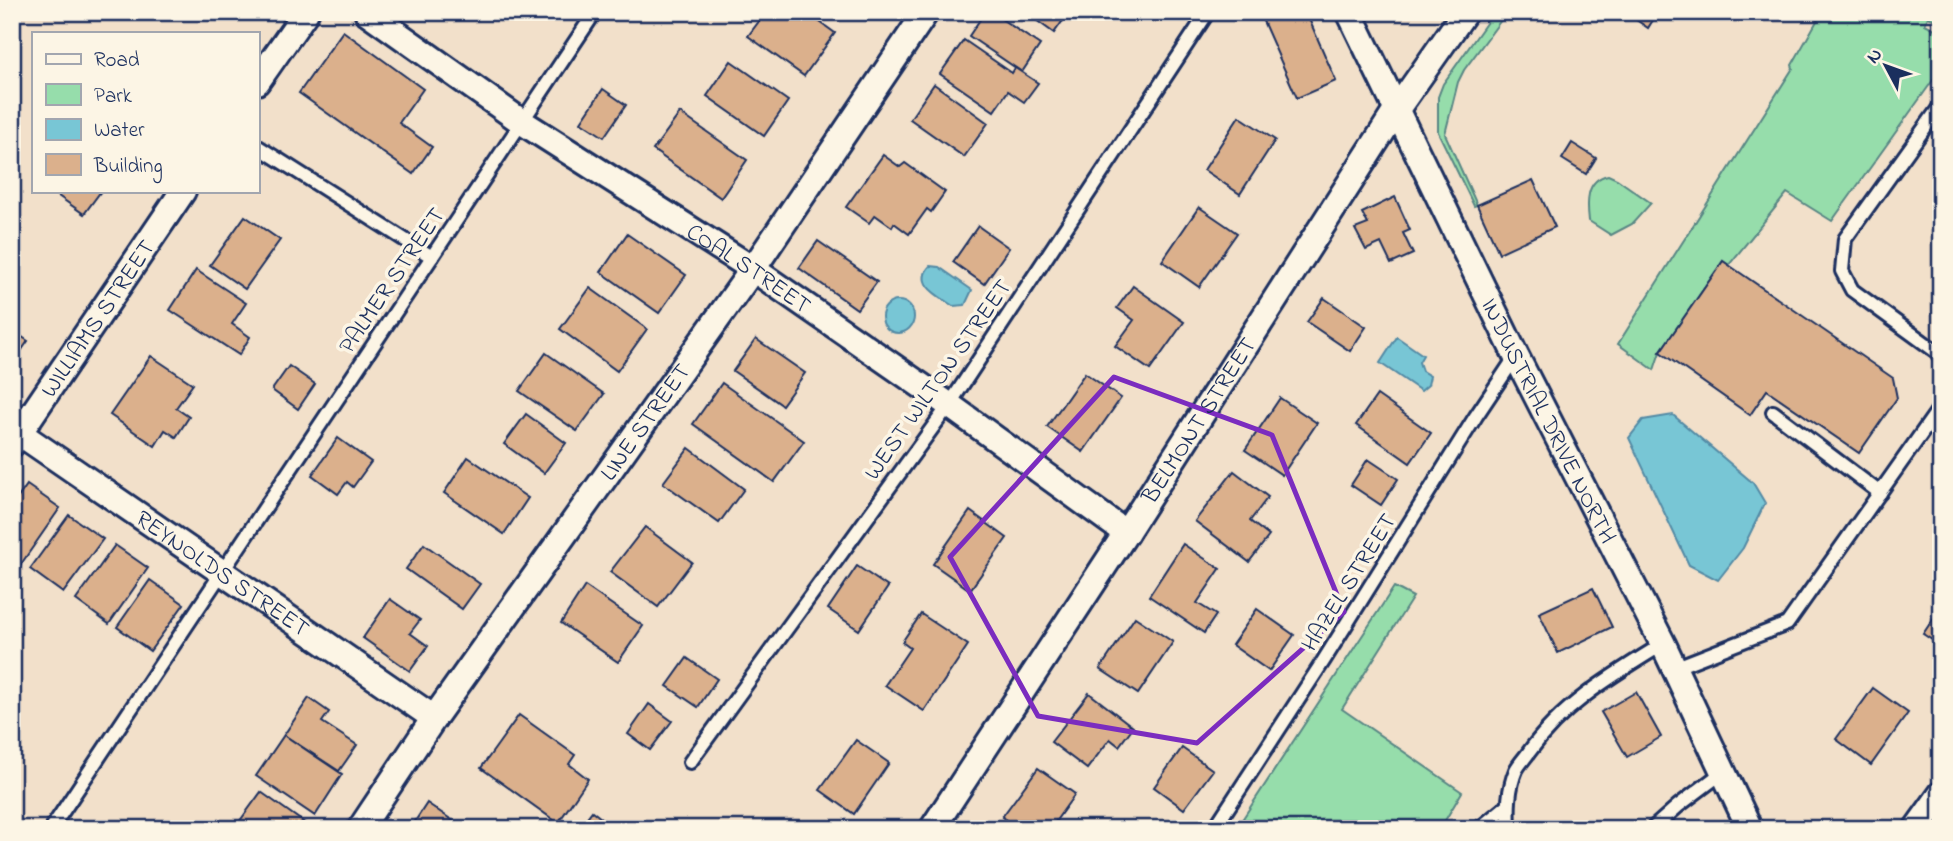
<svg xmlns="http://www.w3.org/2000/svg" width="1953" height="841" font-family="'Indie Flower',sans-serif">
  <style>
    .green { fill: #96ddab; stroke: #588684; stroke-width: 2 }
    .water { fill: #78c6d5; stroke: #538aa5; stroke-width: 2 }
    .building { fill: #dbb08c; stroke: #1b2f5e; stroke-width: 2 }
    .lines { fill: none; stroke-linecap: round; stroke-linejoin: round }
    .service-casing { stroke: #1b2f5e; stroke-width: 18 }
    .minor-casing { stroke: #1b2f5e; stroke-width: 30 }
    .service { stroke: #fcf5e5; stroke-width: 12 }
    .minor { stroke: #fcf5e5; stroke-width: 24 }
    .marked { fill: none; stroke: #7b2cbf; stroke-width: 5; stroke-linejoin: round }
    .labels { text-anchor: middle; stroke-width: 7; stroke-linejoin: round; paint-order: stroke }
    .street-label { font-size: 24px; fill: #1b2f5e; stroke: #fcf5e5 }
  </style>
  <rect width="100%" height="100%" fill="#f2e0ca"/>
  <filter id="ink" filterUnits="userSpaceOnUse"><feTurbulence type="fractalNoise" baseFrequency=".0143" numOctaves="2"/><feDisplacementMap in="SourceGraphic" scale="14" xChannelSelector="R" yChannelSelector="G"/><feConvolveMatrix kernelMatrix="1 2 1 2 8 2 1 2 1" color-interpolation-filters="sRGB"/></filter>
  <g filter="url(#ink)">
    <g class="green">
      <path d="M1494,12H1507L1464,70L1458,82L1445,134L1477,205L1474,206L1438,132V97L1443,84Z"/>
      <path d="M1822,12H1938L1941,15V22L1928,17L1925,24L1941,32V69L1832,221L1787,193L1729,265L1723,261L1660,352L1654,370L1618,344L1793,68L1792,65Z"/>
      <path d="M1608,175L1617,179L1651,203L1632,224L1611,235L1589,221C1587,203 1585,180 1608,175Z"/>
      <path d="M1394,587L1413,597L1342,709L1462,792L1440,829H1236Z"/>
    </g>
    <g class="water">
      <path d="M930,266L939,267L972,290L965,305L953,306C939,296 913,284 930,266Z"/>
      <circle cx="898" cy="317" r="16"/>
      <path d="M1397,337L1423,355L1419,362L1422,371L1430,376L1428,385L1421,391L1380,363Z"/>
      <path d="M1673,415L1753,483L1765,503L1743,548L1718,580L1689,565L1629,438L1643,420Z"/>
    </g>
    <g class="building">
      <path d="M766,12H806L835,33L804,76L748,36Z"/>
      <path d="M985,12H991L1040,45L1022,72L969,36Z"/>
      <path d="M1025,12H1069L1054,33Z"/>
      <path d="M1259,12H1306L1336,81L1297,98Z"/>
      <path d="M1625,12H1658L1648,28Z"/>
      <path d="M343,31L423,89L399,123L432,147L413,174L299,93Z"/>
      <path d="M964,40L1012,73L1015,68L1038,83L1024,102L1008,91L994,111L940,74Z"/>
      <path d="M731,61L788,101L764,136L707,96Z"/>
      <path d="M934,84L988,123L964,157L910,119Z"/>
      <path d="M603,89L626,105L604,137L581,122Z"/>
      <path d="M680,113L747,160L721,198L653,150Z"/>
      <path d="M1239,116L1275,140L1240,194L1204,170Z"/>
      <path d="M1572,143L1596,158L1586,174L1562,159Z"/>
      <path d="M883,155L900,167L905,163L945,192L931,212L927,209L909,234L894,223L892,227L875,215L869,223L846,207Z"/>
      <path d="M1533,180L1555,227L1499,253L1477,205Z"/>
      <path d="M51,191H101L84,214Z"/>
      <path d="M1395,197L1410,230L1403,233L1413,254L1391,264L1381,243L1366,250L1355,229L1368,224L1362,213Z"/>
      <path d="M1199,207L1237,233L1199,287L1162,261Z"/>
      <path d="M245,216L280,240L245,289L210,265Z"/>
      <path d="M978,226L1009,248L984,284L953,262Z"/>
      <path d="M627,234L686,275L659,313L601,272Z"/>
      <path d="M818,241L877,282L857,309L799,268Z"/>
      <path d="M1723,261L1893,378L1897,398L1859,453L1767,390L1750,415L1660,352Z"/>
      <path d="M196,270L246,303L232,324L250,337L239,355L170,310Z"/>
      <path d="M1133,286L1184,322L1150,370L1115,346L1134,320L1117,308Z"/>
      <path d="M590,288L647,329L617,371L560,329Z"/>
      <path d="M1324,298L1366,327L1350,351L1307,322Z"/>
      <path d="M12,330L28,341L12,364Z"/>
      <path d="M756,339L805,373L782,405L733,371Z"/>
      <path d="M546,353L604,394L577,431L519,391Z"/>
      <path d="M151,356L193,384L176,408L189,417L176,437L165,430L155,446L110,415Z"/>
      <path d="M289,366L315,384L298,409L272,390Z"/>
      <path d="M1085,373L1121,398L1083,452L1047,427Z"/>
      <path d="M722,383L804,441L774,482L693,424Z"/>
      <path d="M1377,395L1431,433L1410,463L1356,425Z"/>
      <path d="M1280,398L1317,423L1282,475L1245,450Z"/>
      <path d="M526,414L566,443L544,473L504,444Z"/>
      <path d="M338,438L371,462L353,487L347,482L338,494L312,475Z"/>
      <path d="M689,448L744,489L719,523L663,483Z"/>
      <path d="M468,457L528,498L504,534L444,493Z"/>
      <path d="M1368,459L1398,479L1381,505L1351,485Z"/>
      <path d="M1234,471L1268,497L1250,521L1269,536L1249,562L1195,521Z"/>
      <path d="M27,485L60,508L19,567L12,563V506Z"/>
      <path d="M970,511L1007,538L970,590L933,564Z"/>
      <path d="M69,515L103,539L63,593L30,569Z"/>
      <path d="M645,527L692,562L658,607L610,572Z"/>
      <path d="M424,544L480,584L462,609L406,569Z"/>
      <path d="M1183,544L1220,569L1197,603L1216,615L1204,633L1149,596Z"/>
      <path d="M115,545L148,568L109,624L76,600Z"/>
      <path d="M857,566L888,587L859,630L828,609Z"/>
      <path d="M150,580L184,604L150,651L117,627Z"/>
      <path d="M585,586L643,626L618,662L561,623Z"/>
      <path d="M1593,588L1612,627L1558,653L1539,613Z"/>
      <path d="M390,599L420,620L410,633L428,646L410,671L363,638Z"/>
      <path d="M1941,607V646L1923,634Z"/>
      <path d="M1257,609L1294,635L1269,671L1232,645Z"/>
      <path d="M921,614L968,645L924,711L885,685L910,648L902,642Z"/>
      <path d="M1135,617L1173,642L1138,694L1100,669Z"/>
      <path d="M687,658L717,679L698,707L667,686Z"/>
      <path d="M1873,688L1908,713L1871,765L1836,739Z"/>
      <path d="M1636,692L1661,737L1627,757L1601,712Z"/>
      <path d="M1089,693L1133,727L1119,746L1110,739L1087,769L1051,742Z"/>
      <path d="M309,698L329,712L322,722L357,745L339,771L284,735Z"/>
      <path d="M649,704L672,721L650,750L628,734Z"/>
      <path d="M519,715L575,755L569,764L588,779L558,823L481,768Z"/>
      <path d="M284,735L342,774L315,816L256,776Z"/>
      <path d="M856,740L889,763L854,814L820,790Z"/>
      <path d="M1182,748L1213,770L1184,809L1154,787Z"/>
      <path d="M1038,768L1075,794L1050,829H1018L1002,817Z"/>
      <path d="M261,792L313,829H234Z"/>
      <path d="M427,803L465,829H416L412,826Z"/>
      <path d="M592,811L615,829H578Z"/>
    </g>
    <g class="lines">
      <defs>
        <g id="service">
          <path d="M1941,105L1845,239L1842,271L1852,290L1937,352L1941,359"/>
          <path d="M257,146L432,257"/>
          <path d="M1773,412L1880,493"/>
          <path d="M1674,668L1787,624L1941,406"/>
          <path d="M690,762L949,405L1208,12"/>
          <path d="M51,829L595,12"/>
          <path d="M1214,829L1324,660L1476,416L1516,356"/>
          <path d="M1479,829L1507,806"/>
          <path d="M1509,829C1508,809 1508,789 1516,770C1519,764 1525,758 1529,752C1563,704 1613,675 1663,644"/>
          <path d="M1652,829L1678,806L1723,772"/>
        </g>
        <g id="minor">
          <path id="s1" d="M367,12L522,122L753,269L949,405L1126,533"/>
          <path id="s2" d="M1349,12L1516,356L1663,644L1750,829"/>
          <path d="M257,82L306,12"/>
          <path id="s3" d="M12,428L434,718"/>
          <path id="s4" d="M12,444L183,191"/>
          <path id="s5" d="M360,829L434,718L753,269L926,12"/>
          <path id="s6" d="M932,829L1126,533L1397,109L1465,12"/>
          <path d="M1916,829L1941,794"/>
        </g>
      </defs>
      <use href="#service" class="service-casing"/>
      <use href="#minor" class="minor-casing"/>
      <use href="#service" class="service"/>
      <use href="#minor" class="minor"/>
    </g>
  </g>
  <path class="marked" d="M1114,377L1272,435L1344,612L1197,743L1038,716L950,557Z"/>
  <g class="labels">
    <g class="street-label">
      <text dy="8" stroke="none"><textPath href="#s1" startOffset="460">COAL STREET</textPath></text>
      <text transform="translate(391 280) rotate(-56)" y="8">PALMER STREET</text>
      <text dy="8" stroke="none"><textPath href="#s4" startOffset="152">WILLIAMS STREET</textPath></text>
      <text transform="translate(937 379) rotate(-55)" y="8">WEST WILTON STREET</text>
      <text dy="8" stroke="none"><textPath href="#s6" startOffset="488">BELMONT STREET</textPath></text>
      <text dy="8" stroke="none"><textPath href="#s2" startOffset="455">INDUSTRIAL DRIVE NORTH</textPath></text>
      <text dy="8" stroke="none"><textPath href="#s5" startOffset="497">LINE STREET</textPath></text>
      <text dy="8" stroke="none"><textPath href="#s3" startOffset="256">REYNOLDS STREET</textPath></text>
      <text transform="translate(1348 582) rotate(-58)" y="8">HAZEL STREET</text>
    </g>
  </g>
  <rect width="1953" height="841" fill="none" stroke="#fcf5e5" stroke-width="42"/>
  <rect x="21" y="21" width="1911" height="799" fill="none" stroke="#1b2f5e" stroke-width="2.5" filter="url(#ink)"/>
  <rect x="32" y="32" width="228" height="161" fill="#fcf5e5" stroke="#a2a6af" stroke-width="2"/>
  <rect x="46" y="54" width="35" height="10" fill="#fcf5e5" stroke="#a2a6af" stroke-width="2"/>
  <text x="94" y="66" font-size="21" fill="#1b2f5e">Road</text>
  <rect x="46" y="84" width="35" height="21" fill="#96ddab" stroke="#a2a6af" stroke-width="2"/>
  <text x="94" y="102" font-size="21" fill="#1b2f5e">Park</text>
  <rect x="46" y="119" width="35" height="21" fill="#78c6d5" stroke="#a2a6af" stroke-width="2"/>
  <text x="94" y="136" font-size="21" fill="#1b2f5e">Water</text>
  <rect x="46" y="154" width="35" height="21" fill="#dbb08c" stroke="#a2a6af" stroke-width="2"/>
  <text x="94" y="172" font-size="21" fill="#1b2f5e">Building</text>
  <g transform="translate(1886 66) rotate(311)" stroke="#fcf5e5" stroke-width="5" paint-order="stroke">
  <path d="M0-5L12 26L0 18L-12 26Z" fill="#1b2f5e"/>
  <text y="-10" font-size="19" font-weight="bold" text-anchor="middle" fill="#1b2f5e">N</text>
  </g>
</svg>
